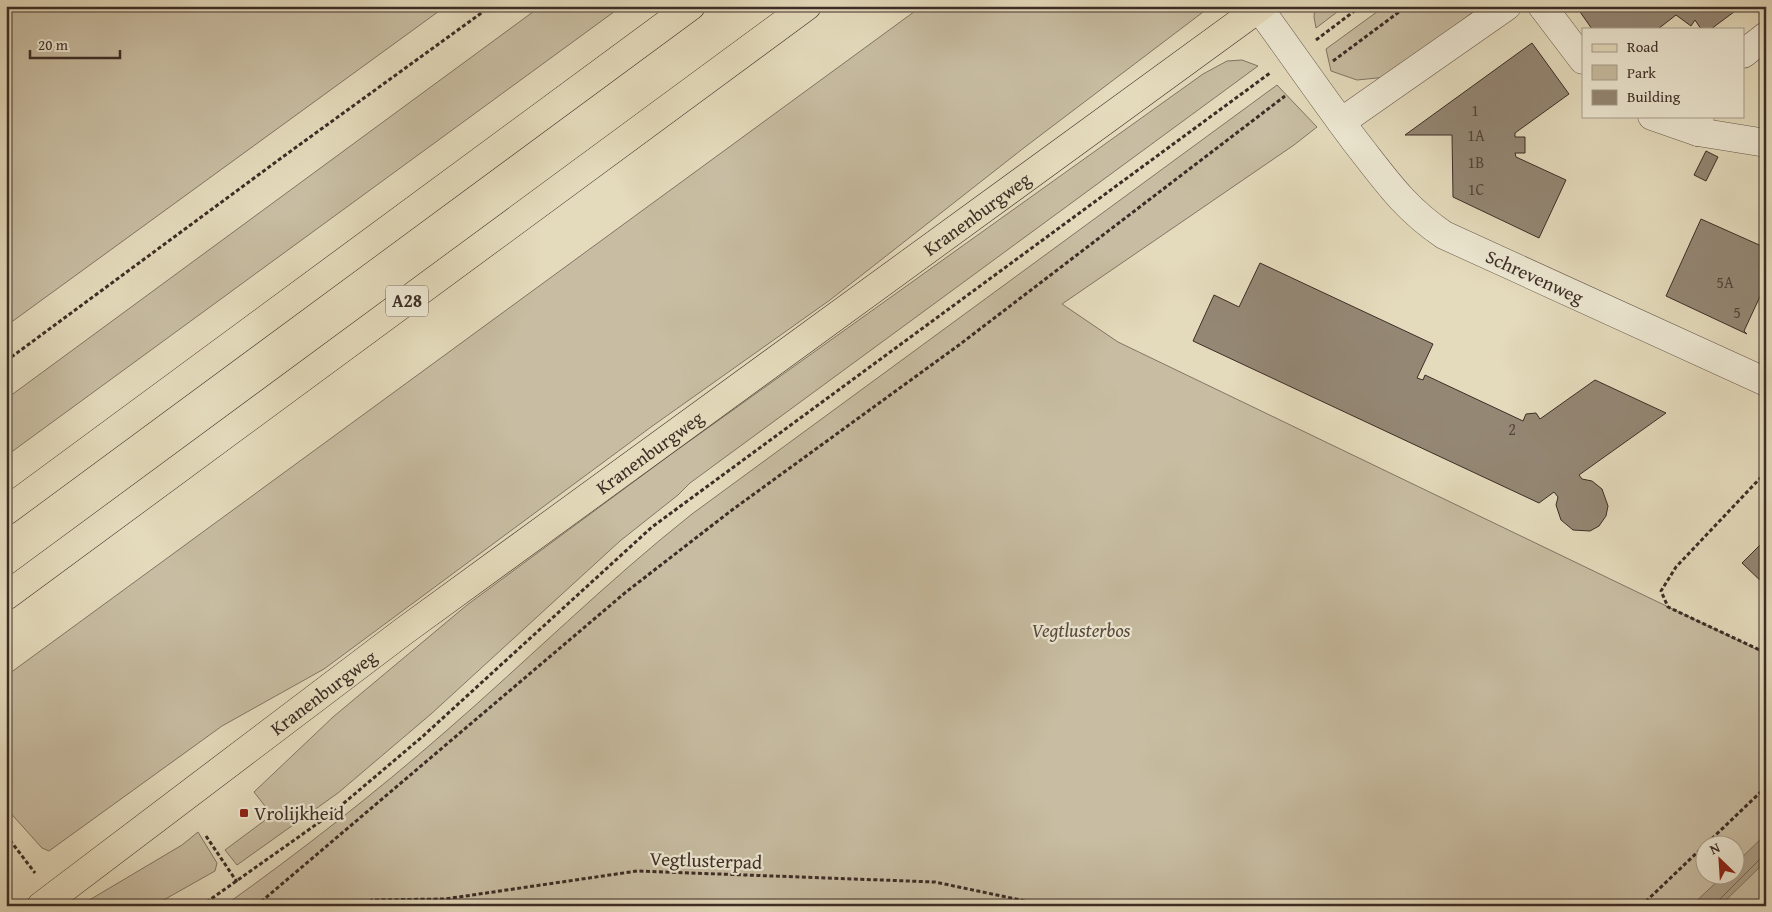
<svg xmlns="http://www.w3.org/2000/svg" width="1772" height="912" font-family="'Gentium Book Plus',serif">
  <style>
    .green { fill: #c8bda2; stroke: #827564; fill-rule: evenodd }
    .water { fill: #aba089; stroke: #7f7261 }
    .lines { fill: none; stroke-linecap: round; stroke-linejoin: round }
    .shore { stroke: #746658; stroke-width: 1 }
    .building { fill: #948774; stroke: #3d2d26 }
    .minor-casing { stroke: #67584c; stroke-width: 29 }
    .major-casing { stroke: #3d2d26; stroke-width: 29 }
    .highway-casing { stroke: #3d2d26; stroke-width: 29 }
    .path { stroke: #3d2d26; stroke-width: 3; stroke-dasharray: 4 2.5; stroke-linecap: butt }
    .minor { stroke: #ede8d3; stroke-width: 28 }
    .major { stroke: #e4dbbc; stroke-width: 28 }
    .highway { stroke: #e4dbbc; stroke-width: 28 }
    .poi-dot { fill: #8f2418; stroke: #ede8d3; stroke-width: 2 }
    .labels { text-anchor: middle; stroke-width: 4.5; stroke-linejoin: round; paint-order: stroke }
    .number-label { font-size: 16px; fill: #53443a }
    .shield { fill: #ede8d3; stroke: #72655a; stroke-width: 1 }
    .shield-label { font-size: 18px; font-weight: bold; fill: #3d2d26 }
    .street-label { font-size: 19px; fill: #3d2d26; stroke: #ede8d3 }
    .park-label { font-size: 19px; font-style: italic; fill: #594a3f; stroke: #ede8d3 }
    .poi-label { font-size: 19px; fill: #3d2d26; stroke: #ede8d3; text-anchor: start }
  </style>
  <rect width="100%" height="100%" fill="#e4dbbc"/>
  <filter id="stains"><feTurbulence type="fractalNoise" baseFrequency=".004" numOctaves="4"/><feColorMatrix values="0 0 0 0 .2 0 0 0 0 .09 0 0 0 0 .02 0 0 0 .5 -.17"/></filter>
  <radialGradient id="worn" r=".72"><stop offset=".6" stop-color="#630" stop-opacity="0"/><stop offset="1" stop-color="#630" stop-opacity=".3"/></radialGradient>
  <g class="green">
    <path d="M6,6H446L6,326Z"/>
    <path d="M541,6H622L6,456V399Z"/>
    <path d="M922,6H1211L1025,147L830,300L651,427L324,669L222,726L49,851L42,848L6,808V676Z"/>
    <path d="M1315,6H1345L1316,28L1314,17Z"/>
    <path d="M1385,6H1481L1387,77L1357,80L1331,71L1326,49Z"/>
    <path d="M1242,60L1258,66L690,483L678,495L620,541L431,714L338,793L237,865L225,850L272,815L254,792L333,717L467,605L670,455L1203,74L1227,61Z"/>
    <path d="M1277,85L1317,127L1294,145L1062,304L1118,342L1766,654V906H224C301,851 374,794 445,732C528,660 606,582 692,514ZM1704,844H1734V874H1704Z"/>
    <path d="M198,832L217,863L215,871L153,906H88L86,902L182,845Z"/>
  </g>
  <path class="water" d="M1766,834V861L1720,906H1691L1724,875L1734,874L1735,864Z"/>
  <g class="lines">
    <path class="shore" d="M1717,906L1719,900L1760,859L1766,858"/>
  </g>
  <g class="building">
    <path d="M1581,6H1742L1711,29H1701L1695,20L1691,26L1676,15L1658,29H1592L1578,9Z"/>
    <path d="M1532,43L1569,94L1515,133V137H1525V153H1515L1516,157L1566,180L1539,238L1453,197L1452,135H1405Z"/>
    <path d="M1706,151L1718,157L1706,181L1694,175Z"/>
    <path d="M1701,219L1766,248V292L1763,290L1744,331L1747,334L1666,296Z"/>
    <path d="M1260,263L1433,344L1417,378L1423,380L1425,375L1523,421L1526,414L1536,413L1540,419L1595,380L1666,413L1579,475L1582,479L1592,481L1602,489L1608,506L1606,516L1599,526L1590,531L1573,530L1561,520L1556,505L1558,497L1554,492L1539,503L1193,341L1214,295L1239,307Z"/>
    <path d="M1766,539V586L1742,563Z"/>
  </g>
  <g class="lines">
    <defs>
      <g id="minor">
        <path d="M1542,6L1583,60"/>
        <path id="s1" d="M1259,8C1291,52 1322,97 1355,141C1385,179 1403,207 1444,235L1766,382"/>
        <path d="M1743,54L1766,36"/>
        <path d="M1652,116L1698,132"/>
        <path d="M1700,116L1698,132L1766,143"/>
        <path d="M1341,122L1507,6"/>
      </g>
      <g id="major">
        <path id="s2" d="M41,906L404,631L1262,6"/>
      </g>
      <g id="highway">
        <path d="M6,511L691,6"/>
        <path d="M6,596L807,6"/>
      </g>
    </defs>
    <use href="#minor" class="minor-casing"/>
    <use href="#major" class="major-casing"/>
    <use href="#highway" class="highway-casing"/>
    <g class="path">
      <path d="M1316,40L1361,6"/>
      <path d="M1333,61L1407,6"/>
      <path d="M6,361L284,156L491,6"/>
      <path d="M1766,472L1676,567L1661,591L1668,607L1766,653"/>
      <path d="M6,835L35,873"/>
      <path d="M206,836L237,882"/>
      <path d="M201,906L331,814L422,737L652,527L1270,73"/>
      <path d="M256,906L626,592L732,510L959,345L1285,96"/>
      <path d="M364,906L372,900L445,899L637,871L935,882L1049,906"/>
      <path d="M1641,906L1766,787"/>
    </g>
    <use href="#minor" class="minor"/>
    <use href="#major" class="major"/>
    <use href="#highway" class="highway"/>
  </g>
  <rect class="poi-dot" x="239" y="808" width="10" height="10" rx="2.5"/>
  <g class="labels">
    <g class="number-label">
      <text x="1475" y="116">1</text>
      <text x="1476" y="141">1A</text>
      <text x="1476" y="168">1B</text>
      <text x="1476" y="195">1C</text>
      <text x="1725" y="288">5A</text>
      <text x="1737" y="318">5</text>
      <text x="1512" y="435">2</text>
    </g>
    <rect class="shield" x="386" y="285.5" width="42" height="31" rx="4"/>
    <g class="shield-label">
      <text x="407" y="307">A28</text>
    </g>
    <g class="street-label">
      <text dy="7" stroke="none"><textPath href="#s2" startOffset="1164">Kranenburgweg</textPath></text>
      <text dy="7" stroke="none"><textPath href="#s1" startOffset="394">Schrevenweg</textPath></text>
      <text dy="7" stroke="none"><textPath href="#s2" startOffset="759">Kranenburgweg</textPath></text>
      <text dy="7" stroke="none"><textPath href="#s2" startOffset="354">Kranenburgweg</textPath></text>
      <text transform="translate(706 860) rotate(2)" y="7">Vegtlusterpad</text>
    </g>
    <g class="park-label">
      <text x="1081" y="637">Vegtlusterbos</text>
    </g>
    <g class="poi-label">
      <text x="254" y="820">Vrolijkheid</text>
    </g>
  </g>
  <rect width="1772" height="912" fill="none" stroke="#e4dbbc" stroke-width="25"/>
  <rect x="8" y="8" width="1757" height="897" fill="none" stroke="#3d2d26" stroke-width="2.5"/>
  <rect x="12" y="12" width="1747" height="887" fill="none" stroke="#3d2d26"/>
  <rect x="1582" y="28" width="162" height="90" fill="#ede8d3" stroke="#a79d8e"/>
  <rect x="1592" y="44" width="25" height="8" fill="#e4dbbc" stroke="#a79d8e"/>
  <text x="1627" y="52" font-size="15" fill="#3d2d26">Road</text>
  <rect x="1592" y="65" width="25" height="15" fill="#c8bda2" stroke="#a79d8e"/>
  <text x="1627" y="78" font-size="15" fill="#3d2d26">Park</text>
  <rect x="1592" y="90" width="25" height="15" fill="#948774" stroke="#a79d8e"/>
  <text x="1627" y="102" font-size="15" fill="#3d2d26">Building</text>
  <g transform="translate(1720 860) rotate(335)"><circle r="24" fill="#ede8d3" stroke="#a79d8e"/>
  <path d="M0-4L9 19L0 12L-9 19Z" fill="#8f2418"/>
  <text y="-8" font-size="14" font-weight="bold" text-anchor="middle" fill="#3d2d26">N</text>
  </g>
  <path d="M30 50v8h90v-8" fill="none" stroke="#3d2d26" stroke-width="2.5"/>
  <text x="38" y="50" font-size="15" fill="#3d2d26" stroke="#ede8d3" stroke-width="4" paint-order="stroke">20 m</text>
  <rect width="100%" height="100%" filter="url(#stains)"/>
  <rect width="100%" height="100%" fill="url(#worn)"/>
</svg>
